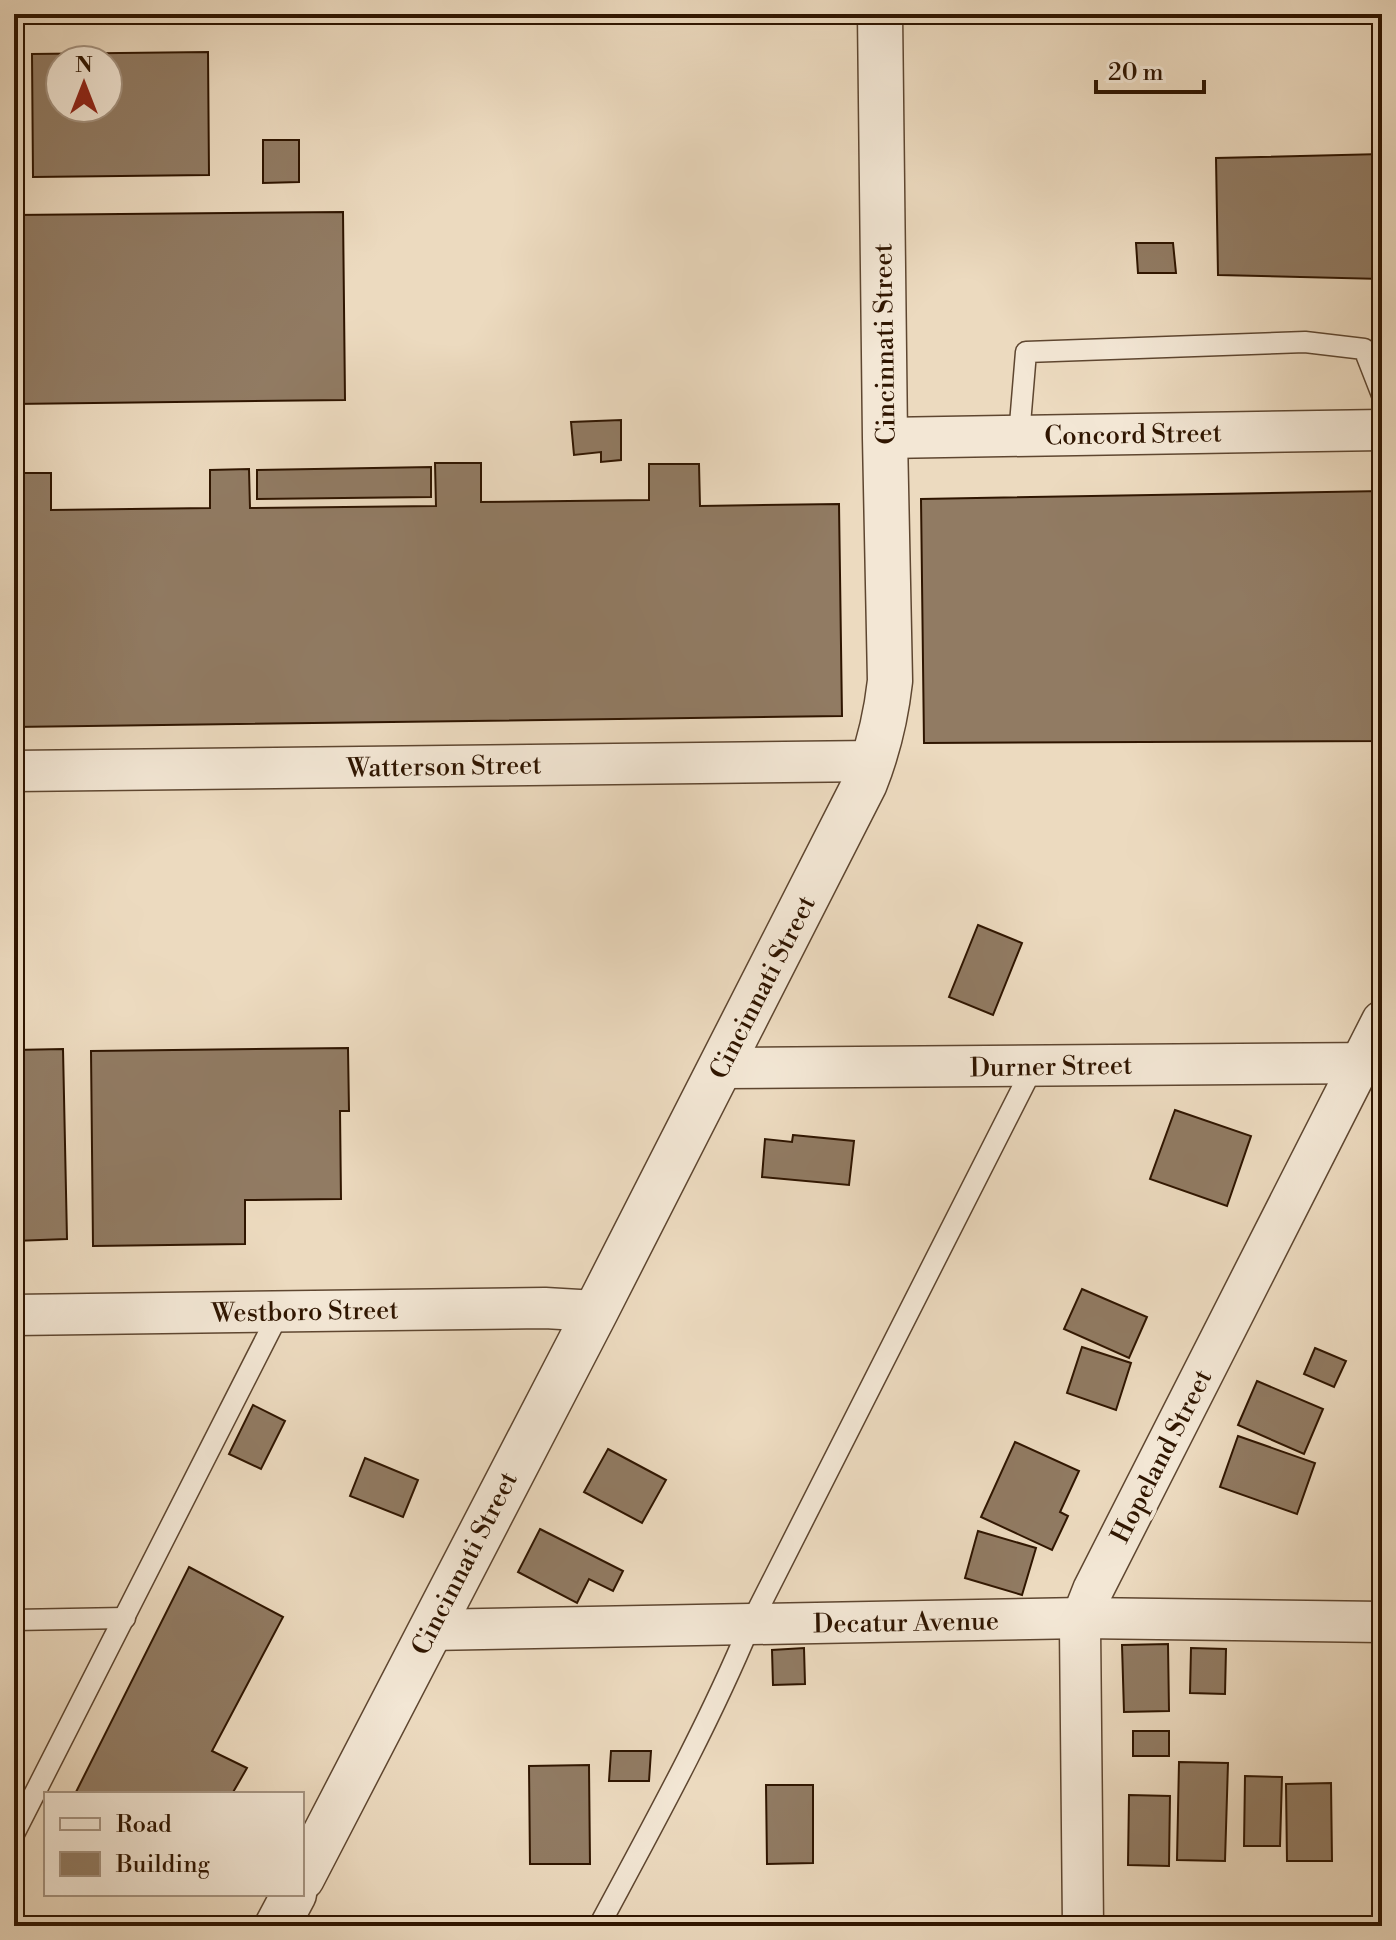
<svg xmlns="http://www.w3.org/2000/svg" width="1396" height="1940" font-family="'Libre Bodoni',serif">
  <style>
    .building { fill: #917b63; stroke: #2f1500; stroke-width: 2; fill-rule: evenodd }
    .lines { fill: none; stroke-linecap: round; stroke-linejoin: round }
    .service-casing { stroke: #5e4630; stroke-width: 23 }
    .minor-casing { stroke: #5e4630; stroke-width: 43 }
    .tertiary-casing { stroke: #5e4630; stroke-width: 47 }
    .service { stroke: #f3e7d5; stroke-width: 20 }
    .minor { stroke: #f3e7d5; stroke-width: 40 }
    .tertiary { stroke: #f3e7d5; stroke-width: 44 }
    .labels { text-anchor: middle; stroke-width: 8; stroke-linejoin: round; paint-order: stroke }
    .street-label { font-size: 26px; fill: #2f1500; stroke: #f3e7d5 }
  </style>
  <rect width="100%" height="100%" fill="#ecdabf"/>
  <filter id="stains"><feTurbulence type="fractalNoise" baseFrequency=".0025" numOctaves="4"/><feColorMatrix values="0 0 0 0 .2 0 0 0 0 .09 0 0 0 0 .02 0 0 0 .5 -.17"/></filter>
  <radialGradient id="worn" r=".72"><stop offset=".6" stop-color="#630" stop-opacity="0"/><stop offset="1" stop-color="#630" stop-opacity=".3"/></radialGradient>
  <g class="building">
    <path d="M208,52L209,175L33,177L32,54ZM60,60H108V108H60Z"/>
    <path d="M263,140H299V182L263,183Z"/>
    <path d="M1382,154V279L1218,275L1216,158Z"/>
    <path d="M343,212L345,400L14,404V215Z"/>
    <path d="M1136,243H1173L1176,273H1138Z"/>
    <path d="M621,420V460L601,462V452L574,455L571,422Z"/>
    <path d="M435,463H481V502L649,500V464H699L700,506L839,504L842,716L14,727V473H51V510L210,508V470L249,469L250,508L436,506Z"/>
    <path d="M431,467V497L257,499V470Z"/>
    <path d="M1382,491V741L924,743L921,499Z"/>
    <path d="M14,816H21L19,893H14Z"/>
    <path d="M978,925L1022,943L993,1015L949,997Z"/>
    <path d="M348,1048L349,1111H340L341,1199L245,1200V1244L93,1246L91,1051Z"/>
    <path d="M63,1049L67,1239L14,1241V1050Z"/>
    <path d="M1175,1110L1251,1136L1227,1206L1150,1179Z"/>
    <path d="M793,1135L854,1141L849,1185L762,1177L765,1139L792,1142Z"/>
    <path d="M1082,1289L1147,1317L1129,1358L1064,1329Z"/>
    <path d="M1082,1347L1131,1363L1116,1410L1067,1393Z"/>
    <path d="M1315,1348L1346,1361L1334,1387L1304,1374Z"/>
    <path d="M1257,1381L1323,1409L1304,1454L1238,1425Z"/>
    <path d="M253,1405L285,1421L261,1469L229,1454Z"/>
    <path d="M1238,1436L1315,1463L1297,1514L1220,1487Z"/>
    <path d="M1015,1442L1079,1471L1060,1512L1068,1516L1052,1550L981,1517Z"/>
    <path d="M608,1449L666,1480L642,1523L584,1492Z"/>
    <path d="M365,1458L418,1480L403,1517L350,1496Z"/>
    <path d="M540,1529L623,1571L613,1591L589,1579L577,1603L518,1572Z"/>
    <path d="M978,1531L1036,1548L1022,1595L965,1578Z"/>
    <path d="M189,1567L283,1617L212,1751L247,1768L232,1794H75Z"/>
    <path d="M1168,1644L1169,1711L1124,1712L1122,1645Z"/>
    <path d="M804,1648L805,1684L773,1685L772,1650Z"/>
    <path d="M1191,1648L1226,1649L1225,1694L1190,1693Z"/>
    <rect x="1133" y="1731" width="36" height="25"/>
    <path d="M611,1751H651L649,1781H609Z"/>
    <path d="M1179,1762L1228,1763L1225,1861L1177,1860Z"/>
    <path d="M589,1765L590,1864H530L529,1766Z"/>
    <path d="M1245,1776L1282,1777L1280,1846H1244Z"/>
    <path d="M1331,1783L1332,1861H1287L1286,1784Z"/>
    <path d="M766,1785H813V1863L767,1864Z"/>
    <path d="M1129,1795L1170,1796L1169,1866L1128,1865Z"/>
  </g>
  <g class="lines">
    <defs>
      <g id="service">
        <path d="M1019,436L1026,352L1305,342L1364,349L1382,395"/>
        <path d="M14,1620L125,1618"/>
        <path d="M14,1834L280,1311"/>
        <path d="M599,1926C652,1827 707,1728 750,1625L1033,1067"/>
      </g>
      <g id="minor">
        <path d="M885,438L1382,430"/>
        <path d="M14,771L874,761"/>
        <path d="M721,1068L1382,1063"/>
        <path d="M14,1315L545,1308L596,1311"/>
        <path d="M429,1630L1082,1618L1382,1622"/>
        <path d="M1083,1926L1080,1627L1082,1618L1093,1590L1382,1021"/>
      </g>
      <g id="tertiary">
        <path d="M302,1878L596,1311L865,783C878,750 886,717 890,681L885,438L880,14"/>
        <path d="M277,1926L294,1894"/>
      </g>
    </defs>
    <use href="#service" class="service-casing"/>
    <use href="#minor" class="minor-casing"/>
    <use href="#tertiary" class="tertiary-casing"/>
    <use href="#service" class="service"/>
    <use href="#minor" class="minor"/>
    <use href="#tertiary" class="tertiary"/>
  </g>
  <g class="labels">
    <g class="street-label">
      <text transform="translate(884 344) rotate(-91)" y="9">Cincinnati Street</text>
      <text transform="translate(1133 434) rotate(-1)" y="9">Concord Street</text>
      <text transform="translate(444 766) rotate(-1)" y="9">Watterson Street</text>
      <text transform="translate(762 987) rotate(-63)" y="9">Cincinnati Street</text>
      <text transform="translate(1051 1066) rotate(-1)" y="9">Durner Street</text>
      <text transform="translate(305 1311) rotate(-1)" y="9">Westboro Street</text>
      <text transform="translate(1161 1456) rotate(-63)" y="9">Hopeland Street</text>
      <text transform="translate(464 1563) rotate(-63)" y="9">Cincinnati Street</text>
      <text transform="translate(906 1622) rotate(-1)" y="9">Decatur Avenue</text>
    </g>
  </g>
  <rect width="1396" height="1940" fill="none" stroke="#ecdabf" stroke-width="48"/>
  <rect x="16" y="16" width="1364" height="1908" fill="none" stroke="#2f1500" stroke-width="4"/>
  <rect x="24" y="24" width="1348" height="1892" fill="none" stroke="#2f1500" stroke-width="2"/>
  <rect x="44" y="1792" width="260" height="104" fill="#f3e7d5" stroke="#a59380" stroke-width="2"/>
  <rect x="60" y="1818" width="40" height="12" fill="#f3e7d5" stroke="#a59380" stroke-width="2"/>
  <text x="116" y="1832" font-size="24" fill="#2f1500">Road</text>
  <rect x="60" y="1852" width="40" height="24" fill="#917b63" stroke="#a59380" stroke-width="2"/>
  <text x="116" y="1872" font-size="24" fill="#2f1500">Building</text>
  <g transform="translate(84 84)"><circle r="38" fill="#f3e7d5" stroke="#a59380" stroke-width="2"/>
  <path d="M0-6L14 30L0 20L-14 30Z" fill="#8f2418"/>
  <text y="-12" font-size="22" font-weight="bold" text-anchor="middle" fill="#2f1500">N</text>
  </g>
  <path d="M1096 80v12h108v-12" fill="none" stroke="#2f1500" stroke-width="4"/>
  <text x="1108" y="80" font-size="24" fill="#2f1500" stroke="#f3e7d5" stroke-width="6" paint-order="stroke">20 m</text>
  <rect width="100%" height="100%" filter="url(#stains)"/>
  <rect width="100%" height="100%" fill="url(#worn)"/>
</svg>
